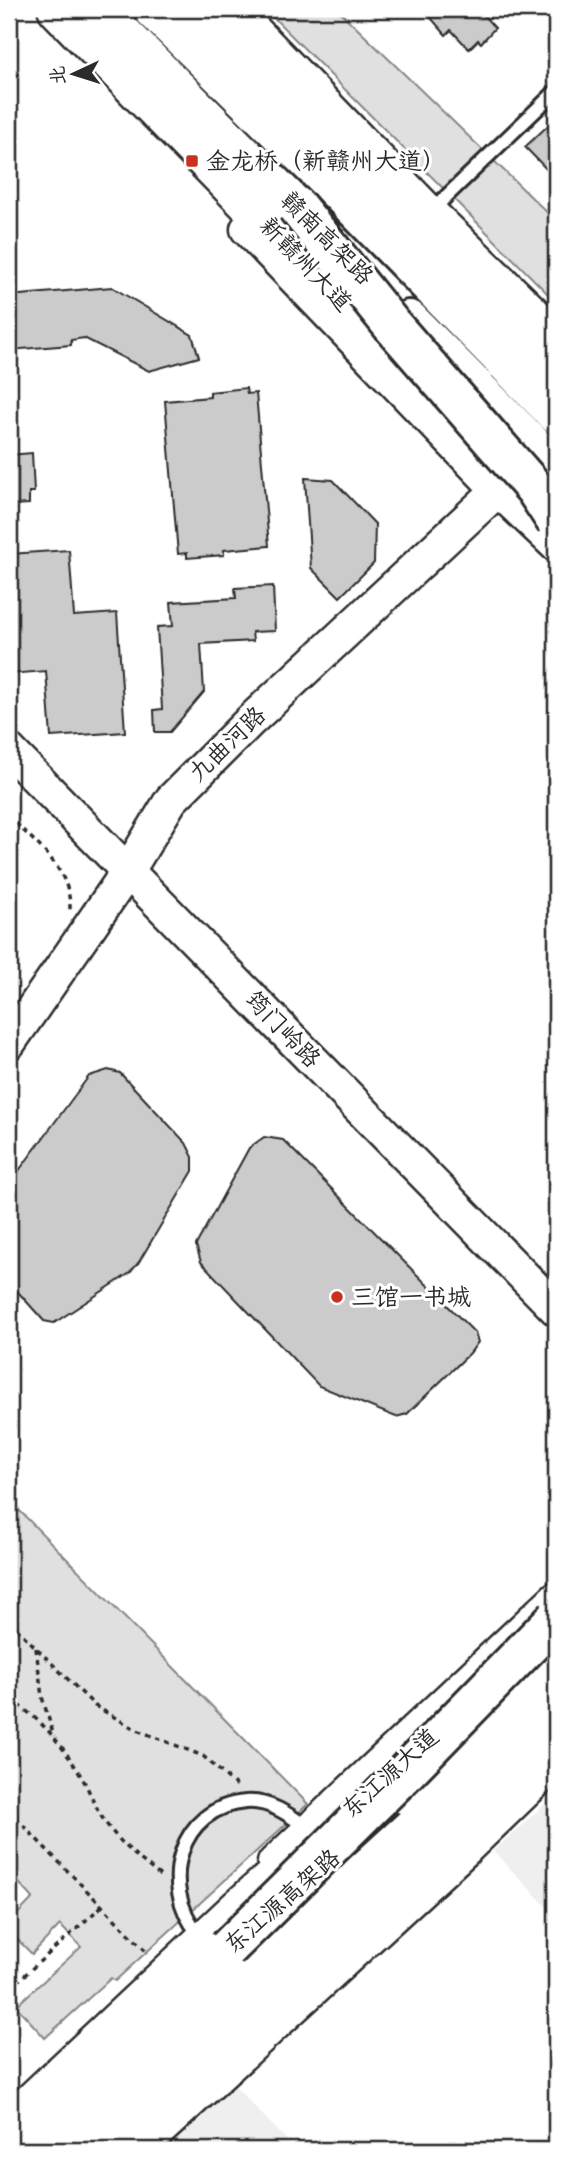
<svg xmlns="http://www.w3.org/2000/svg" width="565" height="2159" font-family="Dekko,'LXGW WenKai TC',sans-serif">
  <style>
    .built { fill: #efefef }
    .green { fill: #e0e0e0; stroke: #868686; stroke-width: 2 }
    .building { fill: #cbcbcb; stroke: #2b2b2b; stroke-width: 2 }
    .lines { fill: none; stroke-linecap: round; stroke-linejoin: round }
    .lane-casing { stroke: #2b2b2b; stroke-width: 18 }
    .secondary-casing { stroke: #2b2b2b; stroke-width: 37 }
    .primary-casing { stroke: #2b2b2b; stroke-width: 42 }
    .highway-casing { stroke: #2b2b2b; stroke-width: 44 }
    .path { stroke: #2b2b2b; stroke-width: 3.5; stroke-dasharray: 5 5; stroke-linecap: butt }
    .lane { stroke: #fff; stroke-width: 12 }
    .secondary { stroke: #fff; stroke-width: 32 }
    .primary { stroke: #fff; stroke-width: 37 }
    .highway { stroke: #fff; stroke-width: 38 }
    .highway-bridge-casing { stroke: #2b2b2b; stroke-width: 44; stroke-linecap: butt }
    .highway-bridge { stroke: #fff; stroke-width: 38 }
    .poi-dot { fill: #c8321e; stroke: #fff; stroke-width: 2.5 }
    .labels { text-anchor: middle; stroke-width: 6; stroke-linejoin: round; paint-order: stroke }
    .poi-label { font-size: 24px; fill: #2b2b2b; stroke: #fff; text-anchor: start }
    .street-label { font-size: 24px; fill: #2b2b2b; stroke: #fff }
  </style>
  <rect width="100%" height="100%" fill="#fff"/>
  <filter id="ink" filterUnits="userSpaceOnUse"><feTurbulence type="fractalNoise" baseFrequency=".0143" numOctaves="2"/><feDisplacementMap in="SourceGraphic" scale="14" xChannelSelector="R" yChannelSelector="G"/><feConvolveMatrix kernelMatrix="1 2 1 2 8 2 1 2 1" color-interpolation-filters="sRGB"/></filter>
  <g filter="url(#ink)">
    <g class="built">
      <path d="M556,1794V1916L493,1851Z"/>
      <path d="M231,2082L296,2150H158Z"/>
    </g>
    <g class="green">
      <path d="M265,9H337L556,221V302Z"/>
      <path d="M9,1500L308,1804L115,1981L111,1978L45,2038L16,2006L81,1947L60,1925L32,1954L9,1931V1923L33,1898L9,1872Z"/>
    </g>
    <g class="building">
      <path d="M431,9H482L487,14L484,16L495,28L481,43L478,40L469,49L451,30L446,35L431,18L435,13Z"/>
      <path d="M556,118V179L525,147Z"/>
      <path d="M112,287L192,335L199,357L149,371L84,338L71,340V345L9,350V296Z"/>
      <path d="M246,388L247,394L256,393L269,546L224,550V555L187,558V553L178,554L165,401L210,397V392Z"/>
      <path d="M32,453L34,492H29V504L10,505L9,512V455Z"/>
      <path d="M305,478L333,480L375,524L374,563L340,597L311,568Z"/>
      <path d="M69,550L74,616L117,613L125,732L51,737L46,671L9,674V554Z"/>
      <path d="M273,586L275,631L252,632L253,641L201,644L204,692L170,732H155L154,710L162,709L157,627L173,626L171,602L236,598L235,588Z"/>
      <path d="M108,1070L120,1073L186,1143L193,1157V1171L139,1262L130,1273L54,1323L44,1321L9,1282V1184L89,1076Z"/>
      <path d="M264,1137L283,1140L475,1333L478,1342L470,1353L407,1414L396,1417L319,1386L201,1262L196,1245L249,1148Z"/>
    </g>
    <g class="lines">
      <defs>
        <g id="lane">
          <path d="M430,212L556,91"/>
          <path d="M198,1933C158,1886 179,1807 246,1802C270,1800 291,1816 309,1829"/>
        </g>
        <g id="secondary">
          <path d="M234,9L430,212L556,334"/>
          <path d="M247,229L498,490L556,545"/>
          <path d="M9,750L556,1309"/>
          <path d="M9,1043L128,871L171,800L250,721L498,490"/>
          <path d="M274,1863L556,1598"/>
          <path d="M138,2150L465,1850L556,1762"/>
        </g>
        <g id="primary">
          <path d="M57,9L406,366"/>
          <path d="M186,9L556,380"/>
          <path d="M27,2106L238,1908L303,1851"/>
          <path d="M104,2150L267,1996L556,1731"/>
        </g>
        <g id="highway">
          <path d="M98,9L319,230"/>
          <path d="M153,9L320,173L556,414"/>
          <path d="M409,320L556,468"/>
          <path d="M406,1795L556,1656"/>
          <path d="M9,2148L251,1927"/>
          <path d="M59,2150L556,1696"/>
        </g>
      </defs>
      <use href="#lane" class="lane-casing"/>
      <use href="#secondary" class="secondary-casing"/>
      <use href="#primary" class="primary-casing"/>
      <use href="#highway" class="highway-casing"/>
      <g class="path">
        <path d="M9,816C36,845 71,867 70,910"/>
        <path d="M9,1621L95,1706L137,1730L203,1756L239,1788"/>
        <path d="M36,1648L42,1697L54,1736"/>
        <path d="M9,1700C42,1717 67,1751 85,1783C92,1797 98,1813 108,1826C123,1846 143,1862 163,1878"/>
        <path d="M9,1811L149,1954"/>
        <path d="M9,1989L102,1906"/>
      </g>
      <use href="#lane" class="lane"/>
      <use href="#secondary" class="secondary"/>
      <use href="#primary" class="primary"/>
      <use href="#highway" class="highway"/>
      <defs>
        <g id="highway-bridge">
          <path d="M296,206L391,324L535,489L556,521"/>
          <path d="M227,1949L407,1771L556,1618"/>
        </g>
      </defs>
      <use href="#highway-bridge" class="highway-bridge-casing"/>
      <use href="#highway-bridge" class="highway-bridge"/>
    </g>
  </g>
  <g class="poi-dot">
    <rect x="185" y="154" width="14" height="14" rx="3.5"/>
    <circle cx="337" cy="1297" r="7"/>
  </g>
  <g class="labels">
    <g class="poi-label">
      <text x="206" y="169">金龙桥（新赣州大道）</text>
      <text x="351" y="1305">三馆一书城</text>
    </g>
    <g class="street-label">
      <text transform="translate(327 238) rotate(45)" y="8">赣南高架路</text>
      <text transform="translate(306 264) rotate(46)" y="8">新赣州大道</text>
      <text transform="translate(227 744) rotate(-44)" y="8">九曲河路</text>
      <text transform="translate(283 1029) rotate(46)" y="8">筠门岭路</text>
      <text transform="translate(390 1773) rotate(-42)" y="8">东江源大道</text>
      <text transform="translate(282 1901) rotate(-41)" y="8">东江源高架路</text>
    </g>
  </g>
  <rect width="565" height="2159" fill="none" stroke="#fff" stroke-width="35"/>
  <rect x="18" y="18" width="530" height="2124" fill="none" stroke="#2b2b2b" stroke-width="2.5" filter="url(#ink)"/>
  <g transform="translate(74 74) rotate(266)" stroke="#ffffff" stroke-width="5" paint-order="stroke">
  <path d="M0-5L12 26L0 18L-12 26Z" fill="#2b2b2b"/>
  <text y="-10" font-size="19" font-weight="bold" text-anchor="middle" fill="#2b2b2b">北</text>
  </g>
</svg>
